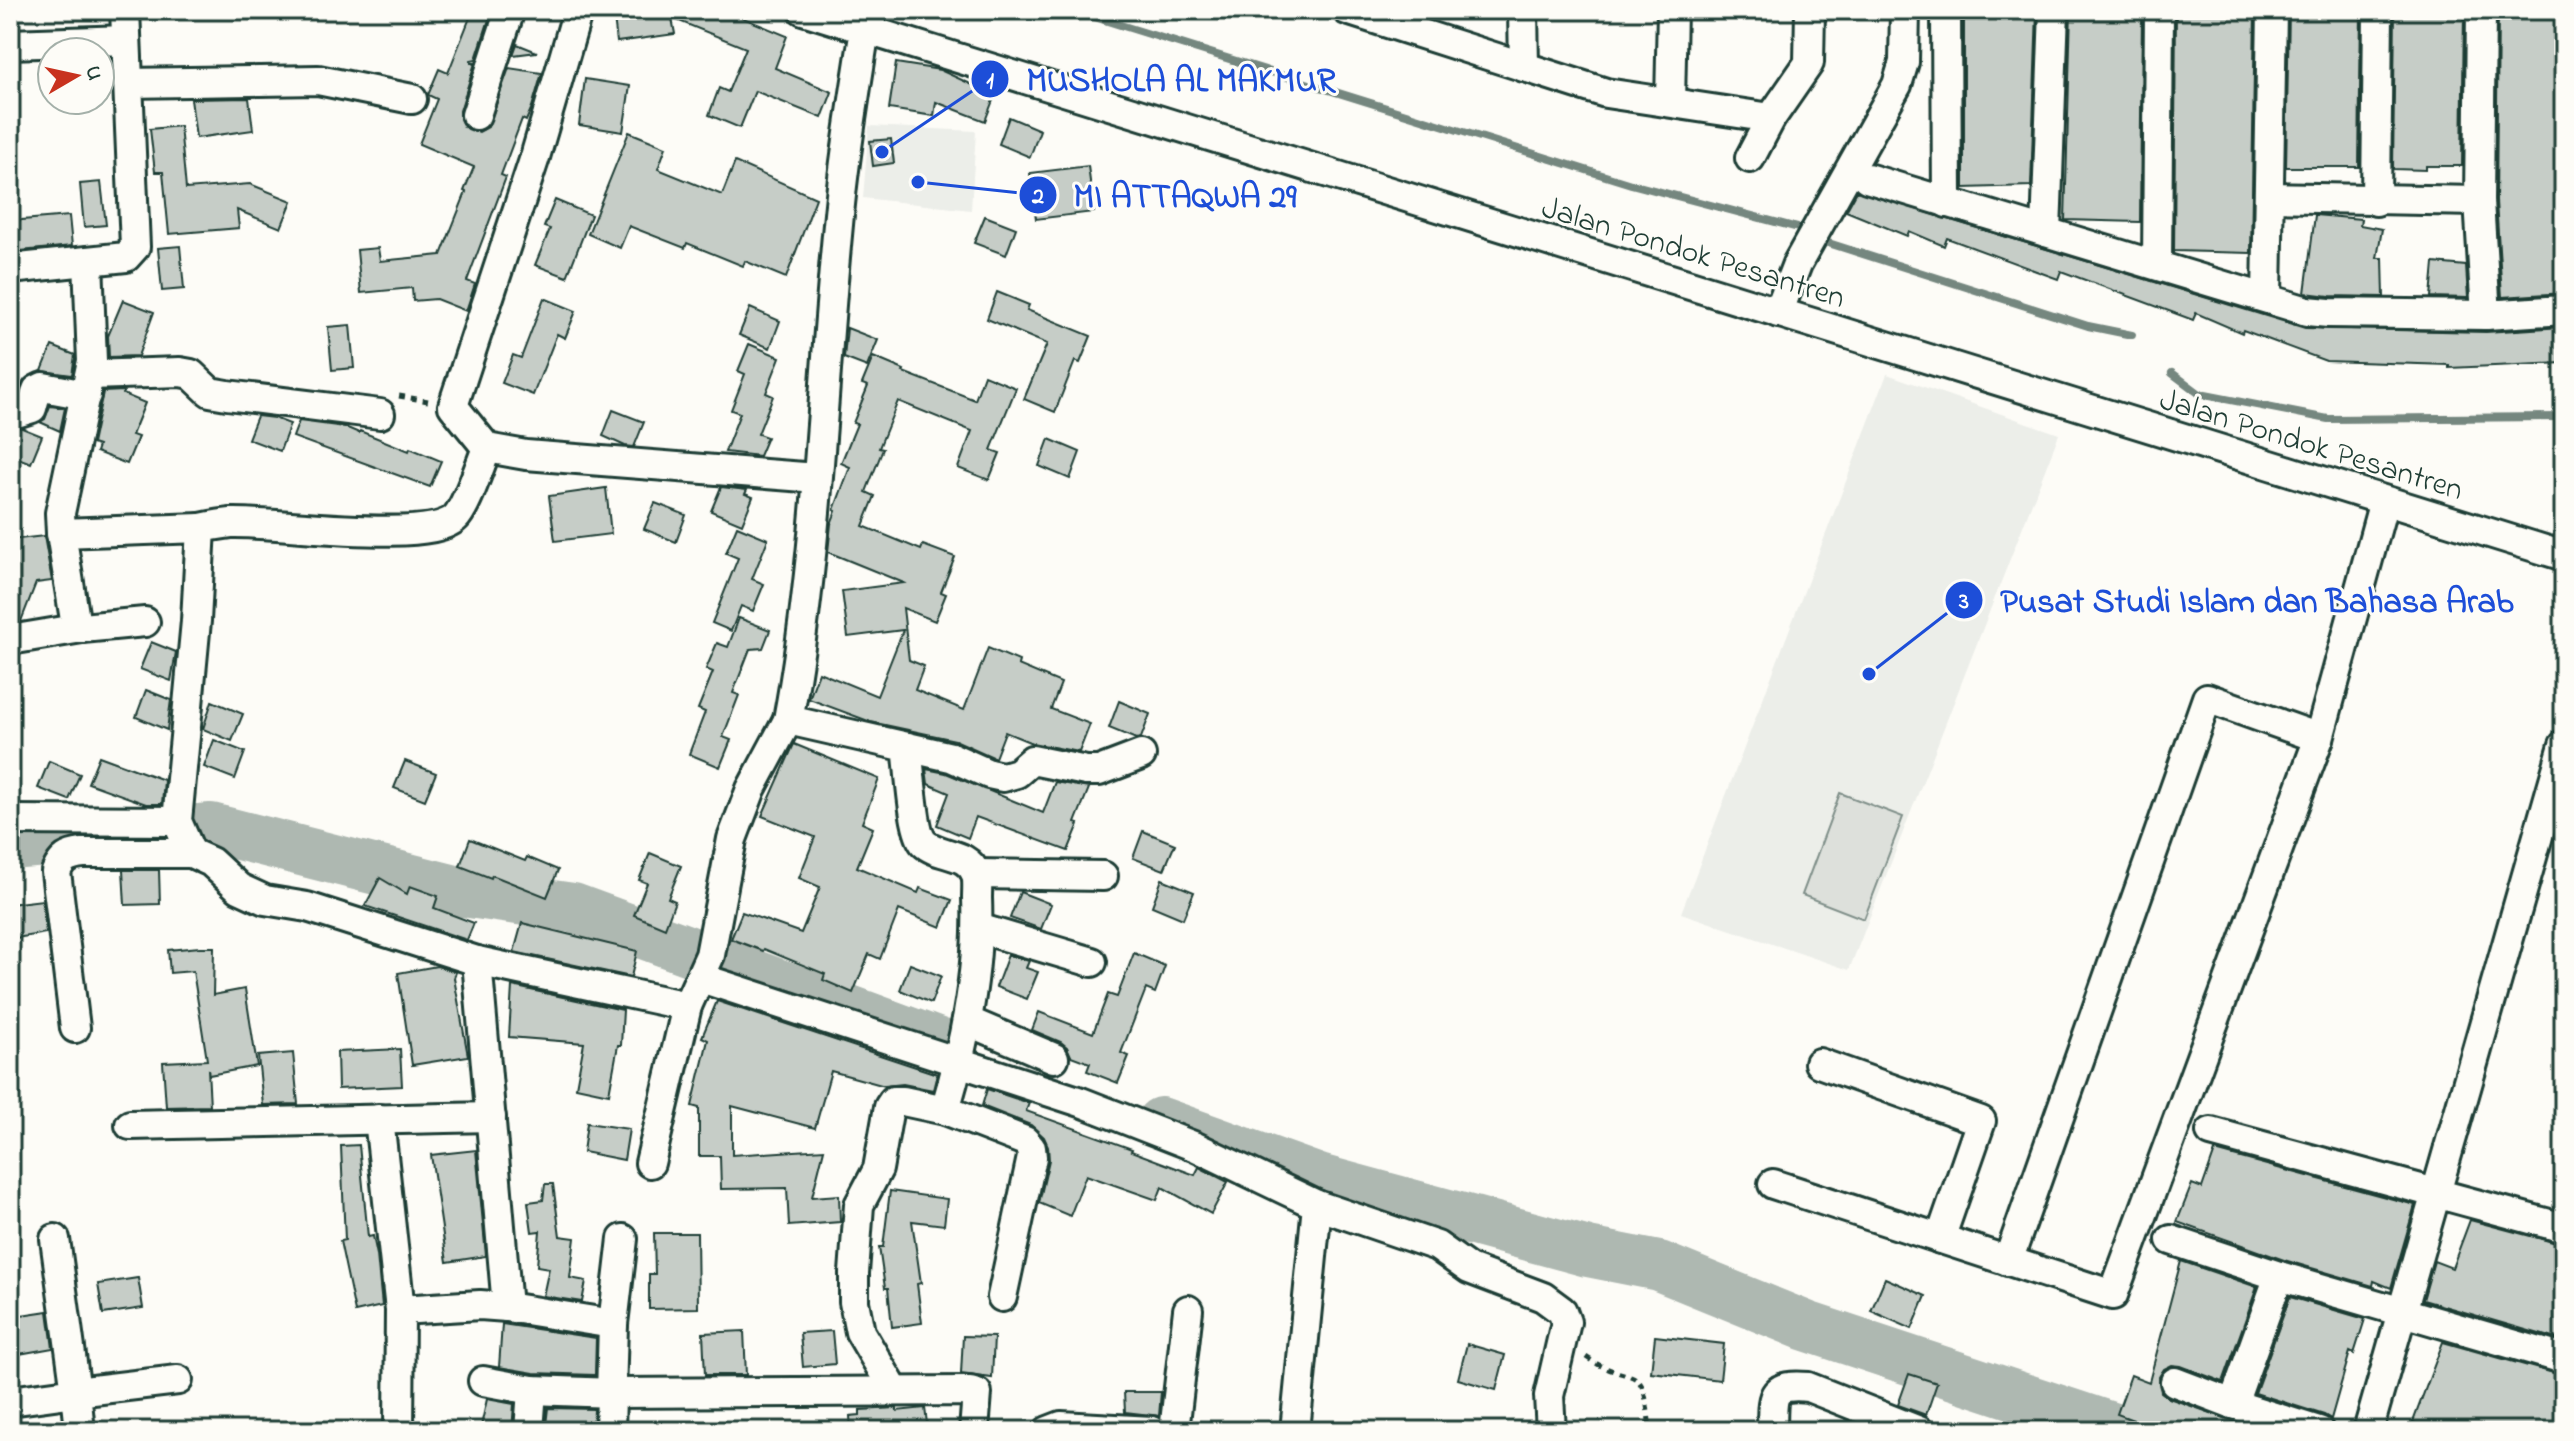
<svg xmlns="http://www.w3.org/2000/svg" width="2574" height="1441" font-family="'Indie Flower',sans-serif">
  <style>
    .built { fill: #eceee9 }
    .green { fill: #dde0db; stroke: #7e8e88; stroke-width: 2 }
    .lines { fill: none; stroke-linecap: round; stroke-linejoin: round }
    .stream { stroke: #75877f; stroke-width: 8 }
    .river { stroke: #aeb8b1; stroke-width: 50 }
    .building { fill: #c6cdc7; stroke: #1f3d34; stroke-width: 2 }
    .minor-casing { stroke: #1f3d34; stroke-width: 34 }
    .path { stroke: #1f3d34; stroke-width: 5; stroke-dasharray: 6 6; stroke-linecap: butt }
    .minor { stroke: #fdfcf7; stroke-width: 28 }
    .labels { text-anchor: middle; stroke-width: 6; stroke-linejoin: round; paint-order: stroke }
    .street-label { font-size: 32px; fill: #1f3d34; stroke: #fdfcf7 }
    .leader { fill: none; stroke: #1d4ed8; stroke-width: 3 }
    .callout-dot { fill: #1d4ed8; stroke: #fdfcf7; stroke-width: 3 }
    .mark-label { font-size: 24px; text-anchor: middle; font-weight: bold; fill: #fff }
    .callout-label { font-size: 34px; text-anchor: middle; font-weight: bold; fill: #1d4ed8; stroke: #fdfcf7; stroke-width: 6; stroke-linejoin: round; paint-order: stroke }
  </style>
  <rect width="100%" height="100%" fill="#fdfcf7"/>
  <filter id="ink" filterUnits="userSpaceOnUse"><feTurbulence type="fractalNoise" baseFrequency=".0125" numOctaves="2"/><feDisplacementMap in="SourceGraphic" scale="16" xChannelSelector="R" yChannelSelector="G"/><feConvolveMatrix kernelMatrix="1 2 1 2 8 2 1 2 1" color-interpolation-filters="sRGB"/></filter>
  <g filter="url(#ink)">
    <g class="built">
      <path d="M869,126L976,131L971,210L863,198Z"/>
      <path d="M1887,374L2059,434L1849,970L1681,913Z"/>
    </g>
    <path class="green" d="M1840,793L1903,817L1864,919L1802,895Z"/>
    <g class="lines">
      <g class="stream">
        <path d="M1072,10L1631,184L1798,228"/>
        <path d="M1819,240L2088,326L2132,335"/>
        <path d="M2172,373L2200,394L2328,419L2564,417"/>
      </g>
      <g class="river">
        <path d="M10,845L211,828L463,892L573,908L950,1047"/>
        <path d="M1161,1122L1322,1180L1588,1252L1659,1266L1806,1326L2123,1431"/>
      </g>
    </g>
    <g class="building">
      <path d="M473,10H492L476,59L471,60V63H475L460,111V119L464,127L479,132L488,127L509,68L542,73L532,107L526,121L522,119L501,175L506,177L467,281L475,284L466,311L436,299L413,301L412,288L361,293L357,250L378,248L380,261L441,255L466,192L464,191L474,167L419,144L437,99L428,95L439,69L448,73Z"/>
      <path d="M613,10H724L787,36L775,68L832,92L822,118L755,91L740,128L709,115L719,88L728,92L746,48L672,18L675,34L617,42Z"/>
      <path d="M1964,10H2037L2031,186L1964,188Z"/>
      <path d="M2071,10H2142L2140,222L2065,220Z"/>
      <path d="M2176,10H2255L2251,253L2174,251Z"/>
      <path d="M2289,10H2361L2359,167H2286Z"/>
      <path d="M2395,10H2464L2462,166H2426V170L2393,169Z"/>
      <path d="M2498,10H2564V293L2502,297L2496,201Z"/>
      <path d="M517,44L537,52L513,55Z"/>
      <path d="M896,63L940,70L995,95L985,121L936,102L934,116L889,109Z"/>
      <path d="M585,79L630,86L623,132L579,125Z"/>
      <path d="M249,98L253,130L196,138L191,99Z"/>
      <path d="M1009,117L1040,130L1030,157L999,144Z"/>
      <path d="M180,126L186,189L250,184L292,201L281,228L237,210L239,228L169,234L163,172H155L150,129Z"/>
      <path d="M629,132L666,147L658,169L722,195L735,162L816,198L786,278L745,261L743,266L687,243L685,248L629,226L620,248L588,234Z"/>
      <path d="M891,139L894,163L873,166L870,141Z"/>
      <path d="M1088,166L1094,212L1036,219L1030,173Z"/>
      <path d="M101,182L106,225L84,227L80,184Z"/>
      <path d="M1857,191L2305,328L2486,332L2564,327V363L2449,368V365L2326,361L2243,330L2242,333L2196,313L2193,320L2061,271L2058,279L1947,238L1944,246L1909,231L1907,236L1846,211Z"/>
      <path d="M555,200L591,215L567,277L535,265L550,229L544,227Z"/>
      <path d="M2315,215L2361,219L2360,225L2382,229L2377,258H2383L2384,297L2330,296L2305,293Z"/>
      <path d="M69,216L72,246L10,252V221Z"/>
      <path d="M985,216L1016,228L1006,255L974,243Z"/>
      <path d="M180,246L184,289L162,291L158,248Z"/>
      <path d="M2434,263L2466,266L2468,298L2431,297Z"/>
      <path d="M997,292L1029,305L1027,310L1091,336L1080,363L1075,361L1055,412L1024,399L1047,344L987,319Z"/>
      <path d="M544,298L576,311L565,338L557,334L533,395L502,383L513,355L521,358Z"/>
      <path d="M123,300L154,312L138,356L109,357L108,336Z"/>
      <path d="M750,308L780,321L770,348L739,335Z"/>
      <path d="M350,325L354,368L332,370L328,327Z"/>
      <path d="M847,328L878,340L867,367L844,358Z"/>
      <path d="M749,344L780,357L766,393L773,396L758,434L767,437L759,456L725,452L740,413L731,410L745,374L738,371Z"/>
      <path d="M52,346L75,355L72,375L42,371Z"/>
      <path d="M873,357L904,370L903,372L975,400L984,375L1016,388L991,450L1000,453L989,480L958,468L972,431L898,401L879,448L883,449L866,492L875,496L863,526L921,550L923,545L955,557L941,592L946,594L935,621L903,608L909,660L924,666L915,690L964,710L988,648L1019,661L1018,665L1061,683L1051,709L1090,724L1079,752L1032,743L1005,732L995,758L955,740L871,722L809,699L819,672L877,696L903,630L848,637L842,591L904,583L828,552L831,524L836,511L834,510L850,467L841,463L857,424L853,423L868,386L862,384Z"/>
      <path d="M124,391L123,394L145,403L132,435L138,437L127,464L96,452L98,446L92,444L103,392Z"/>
      <path d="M50,406L65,408L60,431L40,422L45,419Z"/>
      <path d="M613,410L644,422L634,447L625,446L603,436Z"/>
      <path d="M257,416L274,418L290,424L280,451L248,439Z"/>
      <path d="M299,421L345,427L359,433L360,431L409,451L410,448L441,461L430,487L293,437Z"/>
      <path d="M10,428H22L42,436L31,463L10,455Z"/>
      <path d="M1049,439L1080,452L1070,479L1039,466Z"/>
      <path d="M721,487L747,490L745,494L753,497L742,524L711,511Z"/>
      <path d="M606,488L611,534L555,541L549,496Z"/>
      <path d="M655,503L686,515L676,542L644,529Z"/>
      <path d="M737,526L768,539L752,579L764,584L753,611L741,606L731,631L712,623L738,558L726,553Z"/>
      <path d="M44,536L52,581L36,583L21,621L10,623V540Z"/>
      <path d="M739,618L770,630L763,648L750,649L733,693L739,695L723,737L731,740L720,767L689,754L705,712L698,709L713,672L706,669L717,643L728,647Z"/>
      <path d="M151,642L176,652L171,681L140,669Z"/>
      <path d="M146,690L171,700L167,730L136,717Z"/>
      <path d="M212,701L243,714L232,741L203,729Z"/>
      <path d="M1119,701L1150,714L1141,738L1136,739L1109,728Z"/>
      <path d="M214,740L245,752L235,779L204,767Z"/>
      <path d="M794,744L879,779L862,823L873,828L857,867L918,893L920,888L952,900L941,927L899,910L880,959L869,954L853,993L823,980L825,974L764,949L763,951L731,939L742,912L801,933L820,887L799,878L815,837L762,816Z"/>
      <path d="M99,756L164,780L162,804H146L88,783Z"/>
      <path d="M49,761L80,774L69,800L38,788Z"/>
      <path d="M405,761L436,773L425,800L394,788Z"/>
      <path d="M926,769L946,773L1043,813L1055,782L1089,788L1075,823L1079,824L1068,851L976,817L968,838L937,825L949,793L928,784Z"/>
      <path d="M1143,831L1175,844L1164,870L1133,858Z"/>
      <path d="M470,839L525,861L527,857L558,870L547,897L492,875L491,878L460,866Z"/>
      <path d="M650,853L681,866L668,898L675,901L665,928L634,915L647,883L639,880Z"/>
      <path d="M123,870H159L160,904L125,905Z"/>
      <path d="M380,878L407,894L410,886L438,896L434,908L474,923L467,940L365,906Z"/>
      <path d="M1162,879L1194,892L1183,919L1152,906Z"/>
      <path d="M1020,892L1051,904L1041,929L1010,918Z"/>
      <path d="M42,900L46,933L10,939V904Z"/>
      <path d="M522,923L637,951L631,977L514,952Z"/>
      <path d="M200,947H214L213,995L245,989L257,1066L209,1075L208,1069L210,1106L166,1107L163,1062L207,1060L193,971L170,973L168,950Z"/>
      <path d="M1134,953L1165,966L1155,993L1146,989L1121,1053L1129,1056L1118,1083L1087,1071L1090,1063L1071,1056L1067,1047L1061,1042L1032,1030L1039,1012L1093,1033L1108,994L1117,997Z"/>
      <path d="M1008,955L1029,961L1026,968L1038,972L1027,999L996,987Z"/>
      <path d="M910,964L941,976L931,1003L900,990Z"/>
      <path d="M437,966L456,972L454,978L468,1056L412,1065L398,973Z"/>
      <path d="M512,986L623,1010L621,1045H618L609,1094L576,1087L584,1043L509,1037Z"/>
      <path d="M717,1001L937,1074L933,1090L903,1084L885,1086L831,1071L815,1128L732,1106V1155L824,1149L812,1197L839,1195L840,1222L789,1226L787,1188L721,1189L720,1156H699V1108L692,1106L708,1040L702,1037Z"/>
      <path d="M400,1049L402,1086L338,1089L337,1052Z"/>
      <path d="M293,1053L298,1104L263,1105L258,1056Z"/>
      <path d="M987,1089L1029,1103L1026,1111L1132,1149L1131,1151L1195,1175L1199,1167L1228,1182L1211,1214L1162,1187L1157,1200L1086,1175L1070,1216L1039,1203L1049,1160L1048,1146L1044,1137L1031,1125L982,1106Z"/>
      <path d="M587,1123L629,1129L624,1160L583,1152Z"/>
      <path d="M359,1145L368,1237L373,1236L377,1255L382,1306L355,1312L340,1241L345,1240L341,1146Z"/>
      <path d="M476,1150L486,1256L447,1262L431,1155Z"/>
      <path d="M2215,1151L2415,1205L2391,1288L2374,1281L2373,1286L2284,1260L2177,1222L2192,1184L2202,1188Z"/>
      <path d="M545,1184H553L560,1236L575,1238L570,1278L586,1281L582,1302L543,1296L549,1268L537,1266L540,1231L532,1232L528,1202L543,1200Z"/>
      <path d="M890,1191L947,1199L944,1225L912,1221L921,1283L917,1284L922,1323L892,1327L888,1288H885L879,1247H883Z"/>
      <path d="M2470,1220L2564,1245V1341L2423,1300L2434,1261L2452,1268Z"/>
      <path d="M654,1233H697L698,1308L649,1309V1274H655Z"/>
      <path d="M2181,1261L2257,1287L2223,1382L2181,1366L2172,1365L2164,1369L2159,1377L2161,1392L2169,1398L2262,1431H2163L2117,1414L2131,1375L2149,1382Z"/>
      <path d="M138,1278L143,1308L103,1314L98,1284Z"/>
      <path d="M1885,1278L1926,1296L1912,1329L1871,1311Z"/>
      <path d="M2290,1297L2365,1319L2354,1354L2350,1352L2331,1419L2324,1415L2255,1393Z"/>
      <path d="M48,1311L53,1348L19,1354L14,1316Z"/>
      <path d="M502,1324L596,1338L595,1375L534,1373L499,1367Z"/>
      <path d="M744,1331L746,1375H705L703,1333Z"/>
      <path d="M832,1331L835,1364L803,1367L800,1333Z"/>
      <path d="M963,1336L994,1337L992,1378L961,1374Z"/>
      <path d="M1655,1336L1724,1344L1720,1380L1651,1372Z"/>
      <path d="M2443,1342L2564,1376V1431H2436L2413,1422Z"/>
      <path d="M1467,1344L1505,1355L1496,1390L1458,1379Z"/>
      <path d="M1909,1374L1937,1383L1926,1415L1898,1405Z"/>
      <path d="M1124,1392H1161L1159,1416L1125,1412Z"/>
      <path d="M487,1399L514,1404L512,1431L481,1426Z"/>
      <path d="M548,1408L594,1409L593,1431L546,1425Z"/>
      <path d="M897,1408V1411L925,1408L928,1431H851L850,1416L860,1415V1410Z"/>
    </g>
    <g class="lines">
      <defs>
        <g id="minor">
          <path d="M578,10L535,157L453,406L487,448L526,455L817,478"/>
          <path d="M803,10L2564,556"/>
          <path d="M1347,10L1606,93L1771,118"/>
          <path d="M1523,10L1524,67"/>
          <path d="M1946,10L1947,203"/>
          <path d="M2481,10L2479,201L2486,315"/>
          <path d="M865,29C857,81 848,134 842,186C822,363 821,544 788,720L907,747C910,767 913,832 924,843C939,857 967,851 976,874C978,880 977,891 977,898C980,970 965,1042 945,1110L903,1101H893L889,1107L878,1169L859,1205L854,1273V1302L860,1332L894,1390"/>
          <path d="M10,44L126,40"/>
          <path d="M128,83L318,80L412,99"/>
          <path d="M1670,102L1672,10"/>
          <path d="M476,115L510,10"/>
          <path d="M1750,158L1771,118L1809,63L1810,10"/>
          <path d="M1867,178L2307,311L2329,313L2486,315L2564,310"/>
          <path d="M2270,197L2479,201"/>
          <path d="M2376,201L2378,10"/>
          <path d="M2046,232L2054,10"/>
          <path d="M2157,265L2159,10"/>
          <path d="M10,269L126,257L135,247L125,10"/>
          <path d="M2267,298L2272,10"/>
          <path d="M1778,313L1797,264L1897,85L1904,62L1905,10"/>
          <path d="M90,375L180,372L191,374L210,392L227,395L380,414"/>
          <path d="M10,411L19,412L32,408L37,390L43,387L86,395"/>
          <path d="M61,533L201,528"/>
          <path d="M82,628L75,620L61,533L60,513L92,361L88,261"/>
          <path d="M10,640L82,628L145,622"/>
          <path d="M907,747L951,757L989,774L1003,777L1017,773L1032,760L1086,771H1099L1141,755"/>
          <path d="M10,820L177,821"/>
          <path d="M191,853L177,821L196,621L201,528C211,526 221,524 231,523C273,521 433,546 457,516C468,502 480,465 487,448"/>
          <path d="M976,874L1103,876"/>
          <path d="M978,928L1092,962"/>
          <path d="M477,961L507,1307"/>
          <path d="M701,978L1081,1102L1196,1147L1317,1205L1295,1431"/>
          <path d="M967,1021L1054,1058"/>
          <path d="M75,1028L56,872C62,858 67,855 83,853H191L211,862L239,888L265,900L307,907L477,961L687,1006"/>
          <path d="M1819,1063L1981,1121L1940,1239"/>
          <path d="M945,1110L1025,1141L1031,1148L1032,1157L1002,1297"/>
          <path d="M379,1119L400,1310L399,1431"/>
          <path d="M130,1125L491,1117"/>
          <path d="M2211,1132L2564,1228"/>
          <path d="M650,1163L687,1006L710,955L732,839L751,789L788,720"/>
          <path d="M1773,1184L2113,1295L2319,738L2384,501"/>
          <path d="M1317,1205L1437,1246L1469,1269L1543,1297L1562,1311L1566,1322L1549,1396L1551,1431"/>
          <path d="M2171,1240L2279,1276L2564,1359"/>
          <path d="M2008,1261L2207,698L2319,738"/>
          <path d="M400,1310L480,1305L507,1307L613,1324"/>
          <path d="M483,1381L532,1390L613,1393L970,1391L977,1393L974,1431"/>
          <path d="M2175,1382L2233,1404L2319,1431"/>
          <path d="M10,1401L76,1392L55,1239"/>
          <path d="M2233,1404L2279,1276"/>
          <path d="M80,1431L76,1392L178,1380"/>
          <path d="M529,1431L532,1390"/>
          <path d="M610,1431L613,1324L623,1239"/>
          <path d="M1048,1431L1061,1426L1152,1431"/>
          <path d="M1174,1431L1188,1310"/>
          <path d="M1772,1431C1773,1398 1768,1383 1808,1387L1919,1431"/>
          <path d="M2368,1431L2564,745"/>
        </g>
      </defs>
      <use href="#minor" class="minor-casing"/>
      <g class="path">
        <path d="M399,396L428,401"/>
        <path d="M1586,1357C1635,1390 1643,1354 1650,1431"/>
      </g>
      <use href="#minor" class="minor"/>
    </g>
  </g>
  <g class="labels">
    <g class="street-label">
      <text transform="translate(1694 251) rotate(17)" y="11">Jalan Pondok Pesantren</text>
      <text transform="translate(2312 443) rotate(17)" y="11">Jalan Pondok Pesantren</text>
    </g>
  </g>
  <path class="leader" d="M882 152L990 79M918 182L1038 195M1869 674L1964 600"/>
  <g class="callout-dot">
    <circle cx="882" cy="152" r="8"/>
    <circle cx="918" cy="182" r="8"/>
    <circle cx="1869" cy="674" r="8"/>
    <circle cx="990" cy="79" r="20"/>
    <circle cx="1038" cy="195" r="20"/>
    <circle cx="1964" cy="600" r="20"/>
  </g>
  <g class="mark-label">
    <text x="990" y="88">1</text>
    <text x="1038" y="203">2</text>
    <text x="1964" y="608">3</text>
  </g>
  <g class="callout-label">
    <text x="1181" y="91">MUSHOLA AL MAKMUR</text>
    <text x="1185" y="207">MI ATTAQWA 29</text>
    <text x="2257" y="612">Pusat Studi Islam dan Bahasa Arab</text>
  </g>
  <rect width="2574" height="1441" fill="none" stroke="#fdfcf7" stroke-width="40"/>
  <rect x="20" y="20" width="2534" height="1401" fill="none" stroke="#1f3d34" stroke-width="3" filter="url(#ink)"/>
  <g transform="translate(76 76) rotate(81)"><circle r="38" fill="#fdfcf7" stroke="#a4b0a9" stroke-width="2"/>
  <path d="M0-6L14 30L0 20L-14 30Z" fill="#c8321e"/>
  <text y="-12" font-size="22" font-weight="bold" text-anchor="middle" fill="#1f3d34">U</text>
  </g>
</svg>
